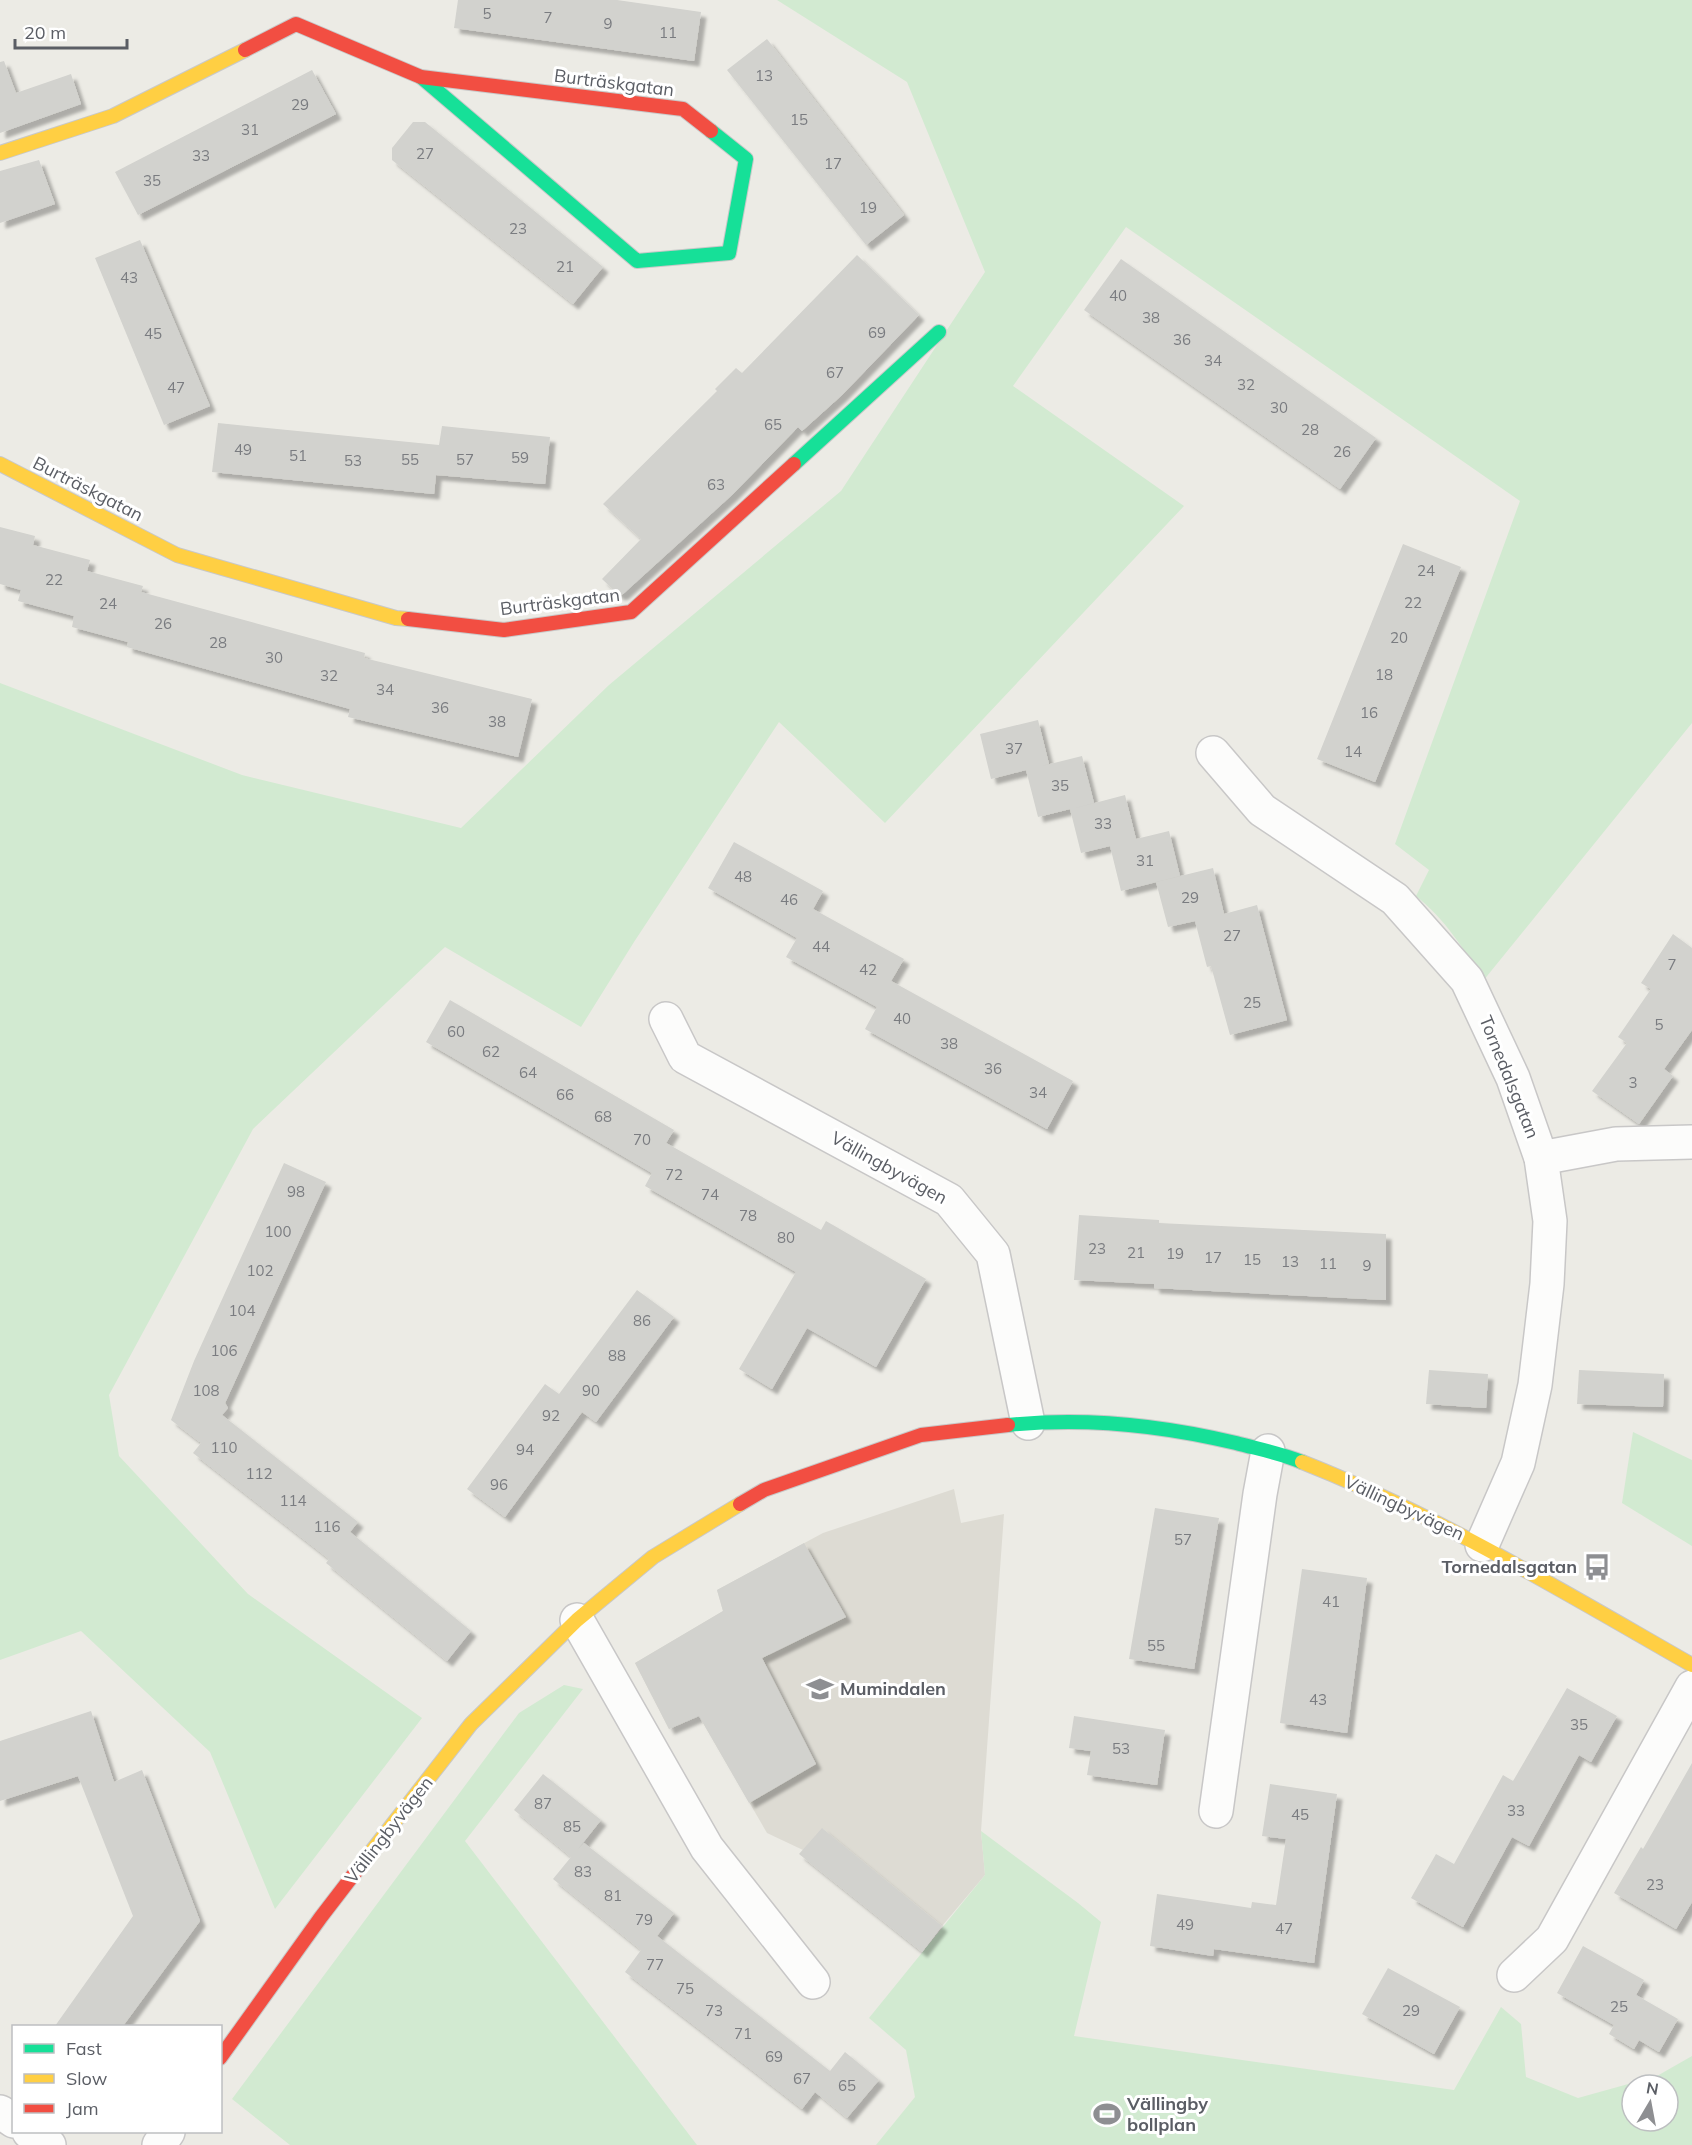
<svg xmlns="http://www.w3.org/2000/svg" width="1692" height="2145" font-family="Mulish,sans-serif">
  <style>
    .education { fill: #dddbd3 }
    .green { fill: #d2ead1; fill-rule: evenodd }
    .building { fill: #d2d2ce; filter: url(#shadow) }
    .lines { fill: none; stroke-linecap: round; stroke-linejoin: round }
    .street-casing { stroke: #c8c7c7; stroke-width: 36 }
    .fast-casing { stroke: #c8c8c8; stroke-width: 16 }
    .slow-casing { stroke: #c8c8c8; stroke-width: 16 }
    .jam-casing { stroke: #c8c8c8; stroke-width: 16 }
    .street { stroke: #fcfcfb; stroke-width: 33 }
    .fast { stroke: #16e098; stroke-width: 14 }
    .slow { stroke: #ffcf43; stroke-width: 14 }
    .jam { stroke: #f24e42; stroke-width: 14 }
    .labels { text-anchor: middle; stroke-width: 6; stroke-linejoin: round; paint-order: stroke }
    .number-label { font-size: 15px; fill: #7a7c80 }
    .street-label { font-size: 18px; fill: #5b5e65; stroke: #fff }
    .poi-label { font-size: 18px; font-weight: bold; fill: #5b5e65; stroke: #fff; text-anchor: start }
  </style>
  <defs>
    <filter id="shadow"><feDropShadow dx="5.5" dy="5.5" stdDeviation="1.5" flood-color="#0004"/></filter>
  </defs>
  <rect width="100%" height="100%" fill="#ecebe5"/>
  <path class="education" d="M954,1489L961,1523L1004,1514L981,1831L985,1875L942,1926L823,1829L803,1850L767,1833L699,1716L669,1729L635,1663L723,1611L717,1590L823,1533Z"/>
  <g class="green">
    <path d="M777,0H1692V723L1483,981C1464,949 1445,919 1416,896L1429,870L1395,844L1520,501L1126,227L1013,386L1184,506L885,823L779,722L634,942L581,1027L445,947L253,1129L109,1395L119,1456L248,1594L422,1718L275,1909L210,1752L81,1631L0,1660V683L242,775L461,828L609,685L841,491L985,272L907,82Z"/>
    <path d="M1633,1432L1692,1460V1546L1622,1503Z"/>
    <path d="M564,1685L583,1689L465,1841L697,2145H290L232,2099L519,1713Z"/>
    <path d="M981,1831L1078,1903L1101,1922L1074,2036L1454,2090L1501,2007L1521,2024L1526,2077L1578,2098L1657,2076L1692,2056V2145H876L915,2097L906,2050L869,2018L985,1875ZM1632,2085H1668V2121H1632Z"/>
  </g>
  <g class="building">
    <path d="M458,0H617L701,12L694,61L454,28Z"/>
    <path d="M767,39L904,215L866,245L727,70Z"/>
    <path d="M4,61L16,93L71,74L81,104L0,133V62Z"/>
    <path d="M312,70L336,114L138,215L115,172Z"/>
    <path d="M413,122H425L603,267L573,304L392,160V148Z"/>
    <path d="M39,160L55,204L0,223V171Z"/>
    <path d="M140,240L210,406L164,425L95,258Z"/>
    <path d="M857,255L919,315L842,395L802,431L798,427L733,494L623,594L619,595L602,579L641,539L603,504L717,391L715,389L736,368L742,373Z"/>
    <path d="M1121,259L1376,438L1340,489L1084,310Z"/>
    <path d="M218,423L439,445L442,426L550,437L545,484L436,475L434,494L212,472Z"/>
    <path d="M0,527L35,536L33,545L90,560L87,571L143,586L141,592L365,653L364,658L532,699L518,757L348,717L350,709L127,647L128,642L72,627L74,616L18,601L21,590L0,584Z"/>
    <path d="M1403,544L1461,567L1375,782L1317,759Z"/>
    <path d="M1038,720L1049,764L1042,766L1082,756L1094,803L1072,809L1125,795L1136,839L1169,831L1180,876L1121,891L1110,846L1081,853L1070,809L1038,817L1026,770L991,779L980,734Z"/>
    <path d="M734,842L823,891L813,909L904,959L891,981L1073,1081L1047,1129L865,1029L877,1007L786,957L797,938L708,888Z"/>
    <path d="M1213,868L1224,914L1257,905L1287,1020L1230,1035L1211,966L1207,967L1195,921L1168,927L1156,882Z"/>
    <path d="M1673,934L1692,948V1030L1664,1069L1673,1076L1639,1124L1592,1091L1627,1043L1618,1037L1651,989L1641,983Z"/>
    <path d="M450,1000L674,1130L666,1143L821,1230L826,1221L926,1279L876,1367L807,1328L772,1389L739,1369L796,1272L645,1186L652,1173L426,1042Z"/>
    <path d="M284,1163L326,1182L225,1403L228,1408L222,1415L358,1522L350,1532L471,1631L447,1661L326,1563L329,1559L193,1453L201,1443L171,1420L194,1361Z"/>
    <path d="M1079,1215L1159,1220V1223L1386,1234V1300L1154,1288V1284L1074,1280Z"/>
    <path d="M637,1290L674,1317L596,1422L582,1412L505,1517L467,1489L545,1384L559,1394Z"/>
    <path d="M1429,1370L1488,1374L1486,1408L1426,1404Z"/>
    <path d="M1579,1370L1664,1374L1663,1407L1577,1404Z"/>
    <path d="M1155,1508L1219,1518L1194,1669L1129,1659Z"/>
    <path d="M804,1543L846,1617L762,1658L816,1764L749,1803L699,1716L669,1729L635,1663L723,1611L717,1590Z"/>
    <path d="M1302,1569L1367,1578L1347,1733L1280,1723Z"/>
    <path d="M1567,1688L1617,1716L1591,1762L1579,1755L1529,1846L1512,1837L1463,1927L1411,1898L1436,1854L1454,1864L1503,1775L1513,1781Z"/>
    <path d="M91,1711L114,1782L142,1770L200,1921L123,2026H55L133,1916L78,1776L0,1801V1741Z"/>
    <path d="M1074,1716L1165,1730L1157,1785L1087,1775L1091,1751L1069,1748Z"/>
    <path d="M1692,1763V1902L1676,1929L1614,1893L1641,1847L1643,1849Z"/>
    <path d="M543,1774L601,1820L578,1849L584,1843L674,1913L657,1936L830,2071L845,2052L879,2080L847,2118L815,2092L802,2109L625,1972L641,1950L553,1879L571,1857L514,1810Z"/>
    <path d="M1270,1784L1337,1794L1314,1963L1214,1949L1213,1956L1150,1946L1157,1894L1251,1908L1252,1902L1276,1905L1286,1839L1262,1836Z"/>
    <path d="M822,1828L942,1926L922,1952L799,1854Z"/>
    <path d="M1583,1946L1644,1980L1636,1995L1678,2019L1659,2052L1639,2040L1634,2049L1609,2034L1614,2025L1557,1993Z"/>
    <path d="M1388,1968L1460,2007L1434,2054L1362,2014Z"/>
  </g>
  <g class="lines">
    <defs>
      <g id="street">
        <path d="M1213,753L1262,810L1395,899L1467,980L1513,1078L1541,1158L1550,1221L1547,1284L1535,1385L1518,1463L1482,1545"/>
        <path d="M666,1019L685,1057L949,1200L993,1254L1028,1423"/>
        <path d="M1541,1158L1616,1144L1692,1142"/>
        <path d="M577,1620L707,1848L813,1982"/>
        <path d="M1216,1811L1260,1494L1268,1451"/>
        <path d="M1514,1975L1552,1939L1692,1687"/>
        <path d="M0,2112L14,2121"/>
        <path d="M29,2132L49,2145"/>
        <path d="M159,2145L168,2132"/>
      </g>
      <g id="fast">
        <path d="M421,77L637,261L729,253L746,159L711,131"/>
        <path d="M794,464L939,332"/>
        <path d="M1008,1425C1084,1417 1161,1425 1236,1443C1258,1449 1280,1453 1302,1462"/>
      </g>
      <g id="slow">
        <path d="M0,153L113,116L245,50"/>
        <path d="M0,464L177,555L396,618L408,619"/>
        <path d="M1302,1462C1439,1516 1564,1592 1692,1665"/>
        <path d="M364,1861L471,1724L577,1620L653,1557L740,1504"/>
      </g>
      <g id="jam">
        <path d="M245,50L296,24L421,77L683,109L711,131"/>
        <path d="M408,619L504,630L631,612L794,464"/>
        <path d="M740,1504L764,1490L921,1435L1008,1425"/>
        <path d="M220,2058L321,1917L364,1861"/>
      </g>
    </defs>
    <use href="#street" class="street-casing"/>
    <use href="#fast" class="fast-casing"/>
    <use href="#slow" class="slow-casing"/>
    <use href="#jam" class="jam-casing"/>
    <use href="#street" class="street"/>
    <use href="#fast" class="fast"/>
    <use href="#slow" class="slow"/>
    <use href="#jam" class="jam"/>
  </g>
  <defs>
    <symbol id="bus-bare" viewBox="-9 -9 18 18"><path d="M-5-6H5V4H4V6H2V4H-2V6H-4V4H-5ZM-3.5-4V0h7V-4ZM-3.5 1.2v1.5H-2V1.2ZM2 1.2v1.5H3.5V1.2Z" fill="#8e8f92" stroke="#fff" stroke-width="2.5" paint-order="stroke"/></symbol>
    <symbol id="school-bare" viewBox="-9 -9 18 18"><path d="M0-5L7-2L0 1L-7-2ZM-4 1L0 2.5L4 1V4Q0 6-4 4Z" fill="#8e8f92" stroke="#fff" stroke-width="2.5" paint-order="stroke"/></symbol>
    <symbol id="stadium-bare" viewBox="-9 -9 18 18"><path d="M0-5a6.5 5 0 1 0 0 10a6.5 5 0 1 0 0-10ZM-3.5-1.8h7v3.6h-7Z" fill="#8e8f92" stroke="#fff" stroke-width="2.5" paint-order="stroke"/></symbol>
  </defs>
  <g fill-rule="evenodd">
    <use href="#bus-bare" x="1578" y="1548" width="38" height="38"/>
    <use href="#school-bare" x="801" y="1670" width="38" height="38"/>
    <use href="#stadium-bare" x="1088" y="2095" width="38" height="38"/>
  </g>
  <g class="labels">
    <g class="number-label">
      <text x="487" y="19">5</text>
      <text x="548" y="23">7</text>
      <text x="608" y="29">9</text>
      <text x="668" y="38">11</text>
      <text x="764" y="81">13</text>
      <text x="300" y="110">29</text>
      <text x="799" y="125">15</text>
      <text x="250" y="135">31</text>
      <text x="425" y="159">27</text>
      <text x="201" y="161">33</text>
      <text x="833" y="169">17</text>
      <text x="152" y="186">35</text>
      <text x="868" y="213">19</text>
      <text x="518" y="234">23</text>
      <text x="565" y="272">21</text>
      <text x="129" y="283">43</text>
      <text x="1118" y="301">40</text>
      <text x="1151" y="323">38</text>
      <text x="877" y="338">69</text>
      <text x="153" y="339">45</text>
      <text x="1182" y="345">36</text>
      <text x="1213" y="366">34</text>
      <text x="835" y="378">67</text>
      <text x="1246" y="390">32</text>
      <text x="176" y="393">47</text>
      <text x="1279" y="413">30</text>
      <text x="773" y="430">65</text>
      <text x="1310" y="435">28</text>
      <text x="243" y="455">49</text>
      <text x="1342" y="457">26</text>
      <text x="298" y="461">51</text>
      <text x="520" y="463">59</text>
      <text x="410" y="465">55</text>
      <text x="465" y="465">57</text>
      <text x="353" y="466">53</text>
      <text x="716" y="490">63</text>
      <text x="1426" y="576">24</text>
      <text x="54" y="585">22</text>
      <text x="1413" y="608">22</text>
      <text x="108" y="609">24</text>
      <text x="163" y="629">26</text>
      <text x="1399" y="643">20</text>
      <text x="218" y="648">28</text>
      <text x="274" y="663">30</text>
      <text x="1384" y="680">18</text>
      <text x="329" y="681">32</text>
      <text x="385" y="695">34</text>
      <text x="440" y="713">36</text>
      <text x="1369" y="718">16</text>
      <text x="497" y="727">38</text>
      <text x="1014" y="754">37</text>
      <text x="1353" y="757">14</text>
      <text x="1060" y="791">35</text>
      <text x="1103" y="829">33</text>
      <text x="1145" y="866">31</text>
      <text x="743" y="882">48</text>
      <text x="1190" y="903">29</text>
      <text x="789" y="905">46</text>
      <text x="1232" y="941">27</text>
      <text x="821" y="952">44</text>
      <text x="1672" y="970">7</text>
      <text x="868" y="975">42</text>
      <text x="1252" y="1008">25</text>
      <text x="902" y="1024">40</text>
      <text x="1659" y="1030">5</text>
      <text x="456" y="1037">60</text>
      <text x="949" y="1049">38</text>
      <text x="491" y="1057">62</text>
      <text x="993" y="1074">36</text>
      <text x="528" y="1078">64</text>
      <text x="1633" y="1088">3</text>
      <text x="1038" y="1098">34</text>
      <text x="565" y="1100">66</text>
      <text x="603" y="1122">68</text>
      <text x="642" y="1145">70</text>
      <text x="674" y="1180">72</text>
      <text x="296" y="1197">98</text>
      <text x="710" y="1200">74</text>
      <text x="748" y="1221">78</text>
      <text x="278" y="1237">100</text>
      <text x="786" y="1243">80</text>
      <text x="1097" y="1254">23</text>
      <text x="1136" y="1258">21</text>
      <text x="1175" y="1259">19</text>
      <text x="1213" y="1263">17</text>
      <text x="1252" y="1265">15</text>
      <text x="1290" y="1267">13</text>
      <text x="1328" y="1269">11</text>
      <text x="1367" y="1271">9</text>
      <text x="260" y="1276">102</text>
      <text x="242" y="1316">104</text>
      <text x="642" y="1326">86</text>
      <text x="224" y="1356">106</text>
      <text x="617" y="1361">88</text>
      <text x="206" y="1396">108</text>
      <text x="591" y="1396">90</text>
      <text x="551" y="1421">92</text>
      <text x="224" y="1453">110</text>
      <text x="525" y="1455">94</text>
      <text x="259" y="1479">112</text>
      <text x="499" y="1490">96</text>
      <text x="293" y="1506">114</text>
      <text x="327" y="1532">116</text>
      <text x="1183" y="1545">57</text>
      <text x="1331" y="1607">41</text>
      <text x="1156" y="1651">55</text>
      <text x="1318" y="1705">43</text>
      <text x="1579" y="1730">35</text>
      <text x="1121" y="1754">53</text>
      <text x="543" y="1809">87</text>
      <text x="1516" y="1816">33</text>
      <text x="1300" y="1820">45</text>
      <text x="572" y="1832">85</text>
      <text x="583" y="1877">83</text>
      <text x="1655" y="1890">23</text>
      <text x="613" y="1901">81</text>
      <text x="644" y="1925">79</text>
      <text x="1185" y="1930">49</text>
      <text x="1284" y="1934">47</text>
      <text x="655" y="1970">77</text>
      <text x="685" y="1994">75</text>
      <text x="1619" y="2012">25</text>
      <text x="714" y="2016">73</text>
      <text x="1411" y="2016">29</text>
      <text x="743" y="2039">71</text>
      <text x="774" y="2062">69</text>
      <text x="802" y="2084">67</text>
      <text x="847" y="2091">65</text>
    </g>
    <g class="street-label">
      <text transform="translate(614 83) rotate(7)" y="6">Burträskgatan</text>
      <text transform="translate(88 489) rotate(27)" y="6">Burträskgatan</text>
      <text transform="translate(560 602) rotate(-7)" y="6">Burträskgatan</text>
      <text transform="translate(1509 1077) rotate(68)" y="6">Tornedalsgatan</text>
      <text transform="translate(889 1168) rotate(29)" y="6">Vällingbyvägen</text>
      <text transform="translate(1404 1508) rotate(25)" y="6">Vällingbyvägen</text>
      <text transform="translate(389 1830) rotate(-52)" y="6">Vällingbyvägen</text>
    </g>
    <g class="poi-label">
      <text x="1577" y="1573" text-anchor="end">Tornedalsgatan</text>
      <text x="840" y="1695">Mumindalen</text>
      <text x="1127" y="2110">Vällingby<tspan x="1127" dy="21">bollplan</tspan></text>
    </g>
  </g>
  <rect x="12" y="2025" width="210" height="108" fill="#ffffff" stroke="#bdbfc1" stroke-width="1.5"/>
  <rect x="24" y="2044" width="30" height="9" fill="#16e098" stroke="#bdbfc1" stroke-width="1.5"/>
  <text x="66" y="2055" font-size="18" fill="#5b5e65">Fast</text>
  <rect x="24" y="2074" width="30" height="9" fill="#ffcf43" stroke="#bdbfc1" stroke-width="1.5"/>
  <text x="66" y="2085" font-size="18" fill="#5b5e65">Slow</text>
  <rect x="24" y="2104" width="30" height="9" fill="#f24e42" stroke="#bdbfc1" stroke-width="1.5"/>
  <text x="66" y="2115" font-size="18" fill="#5b5e65">Jam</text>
  <g transform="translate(1650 2103) rotate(10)"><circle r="28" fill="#ffffff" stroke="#bdbfc1" stroke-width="1.5"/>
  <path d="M0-4.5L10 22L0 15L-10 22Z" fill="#8e8f92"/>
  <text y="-9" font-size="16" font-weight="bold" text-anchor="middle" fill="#5b5e65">N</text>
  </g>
  <path d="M15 39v9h112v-9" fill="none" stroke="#5b5e65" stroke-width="3"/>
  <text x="24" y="39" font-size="18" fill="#5b5e65" stroke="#ffffff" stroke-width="4.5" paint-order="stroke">20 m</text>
</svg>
